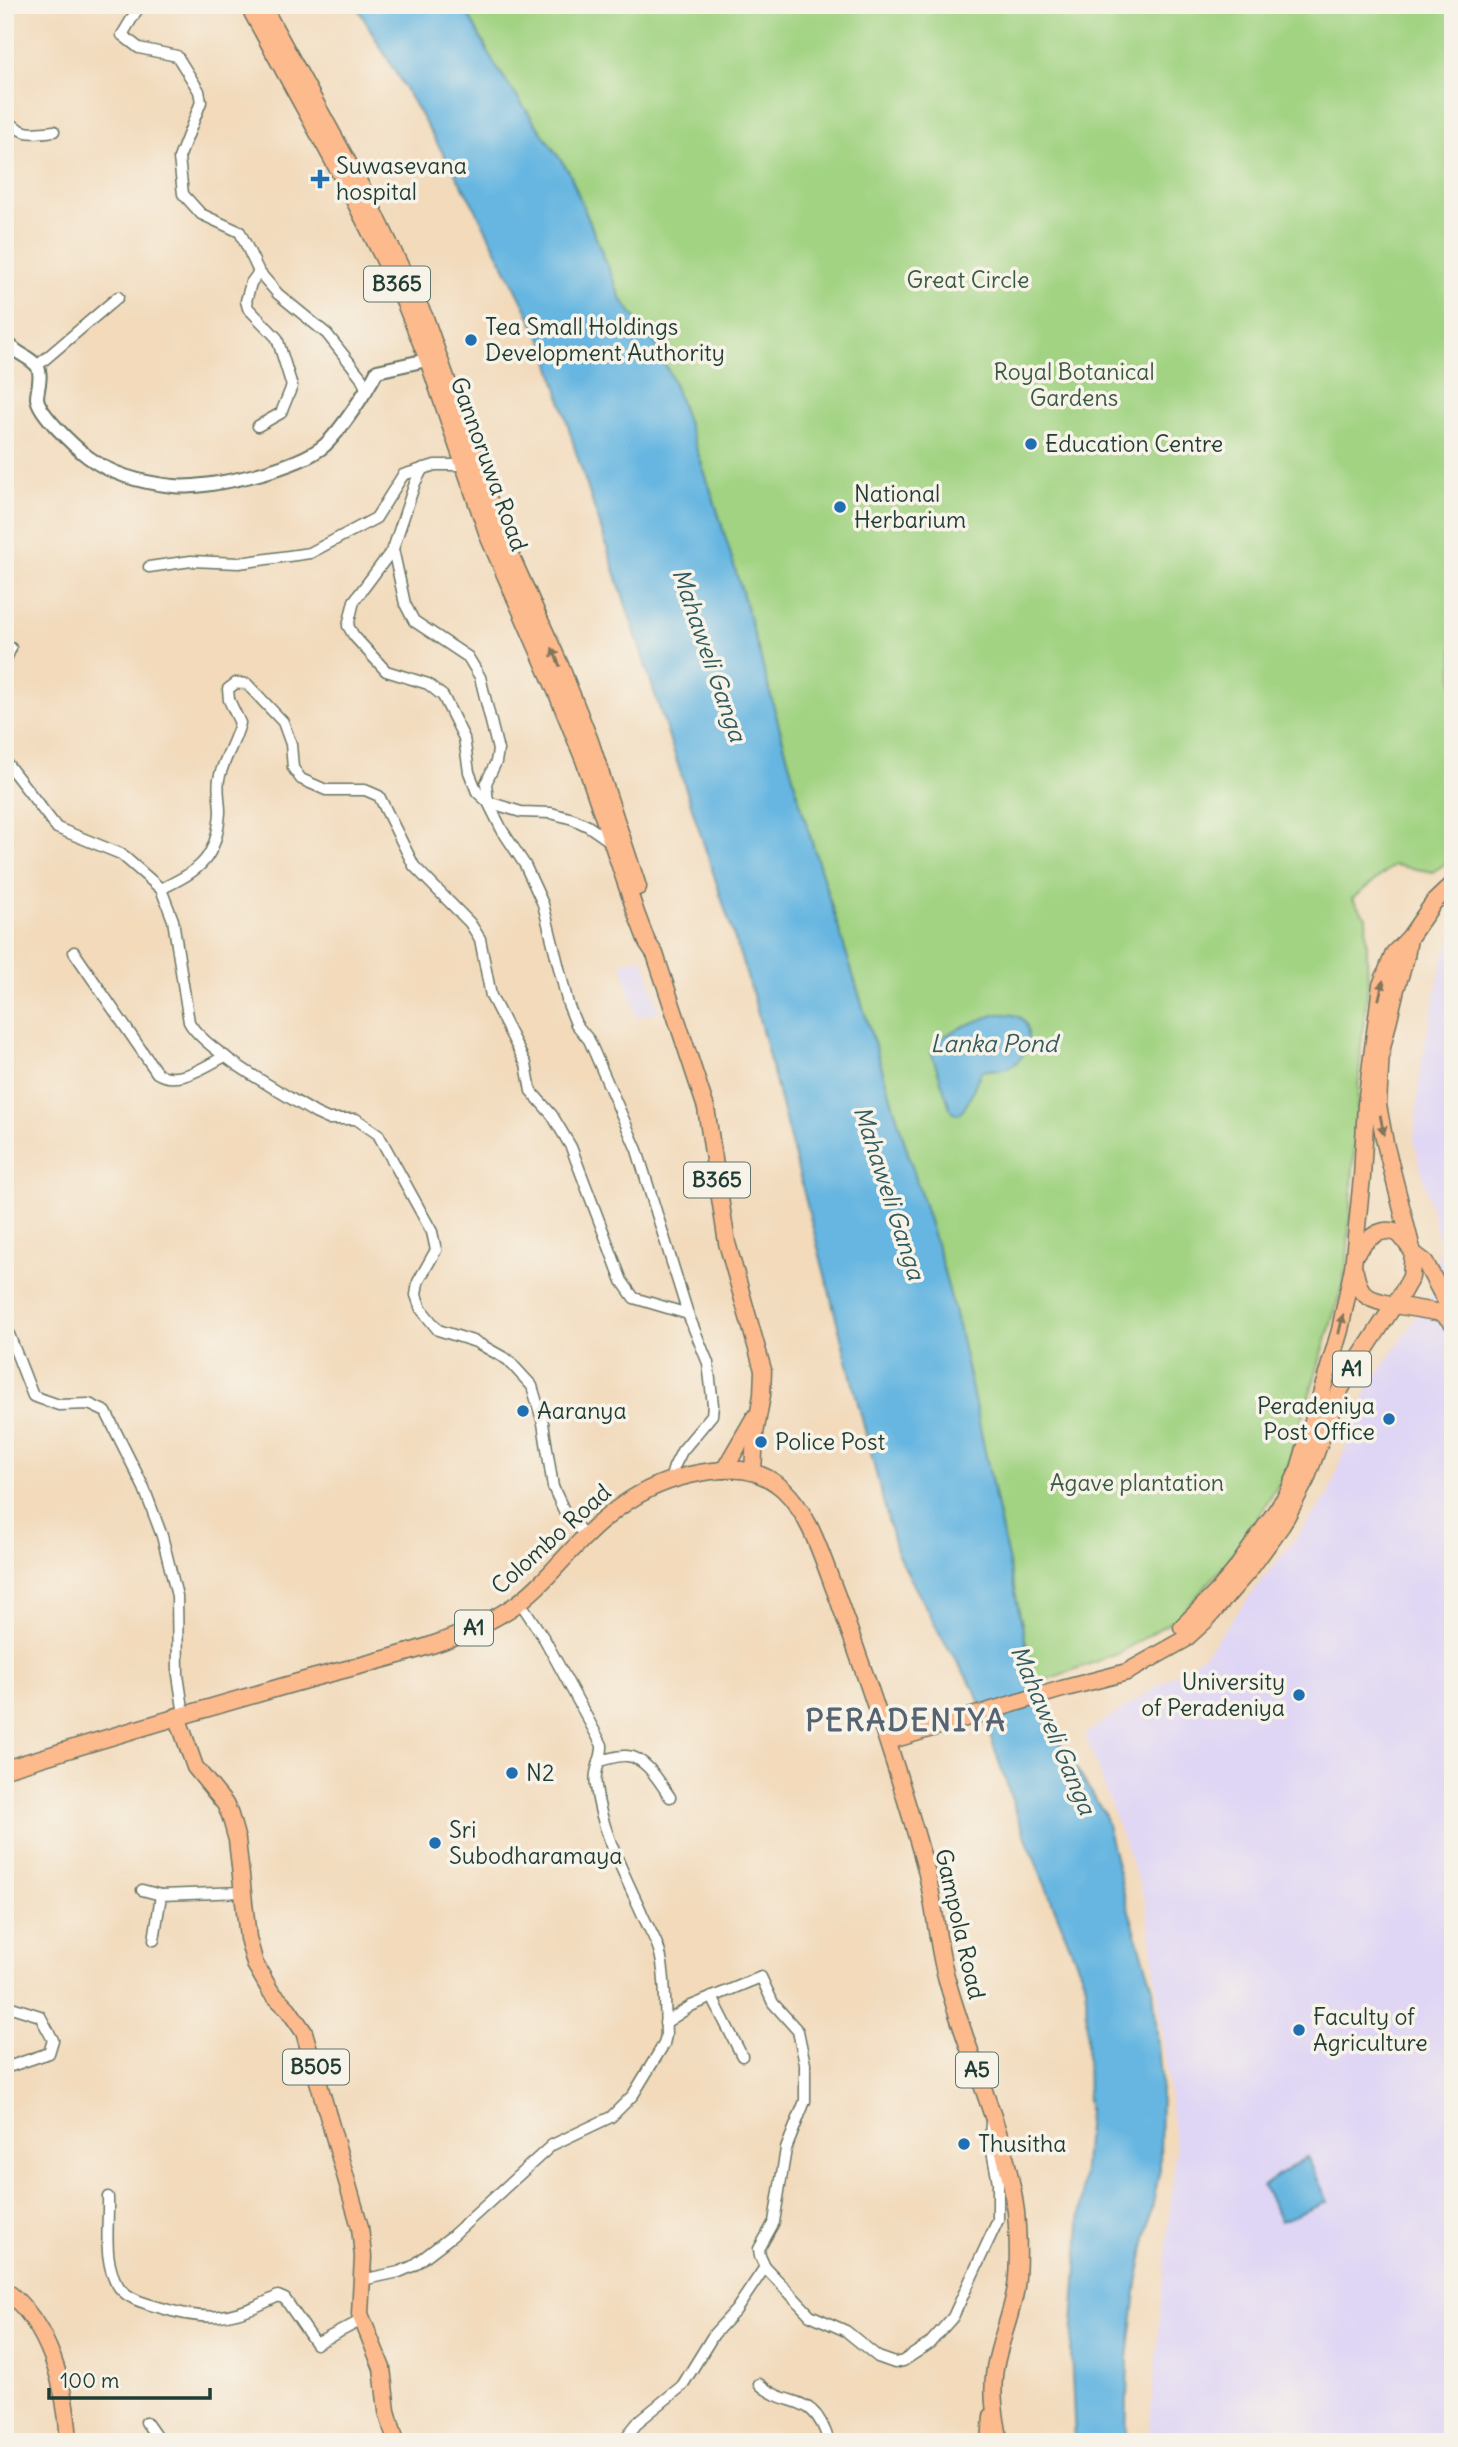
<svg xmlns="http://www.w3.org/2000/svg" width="1458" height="2447" font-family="Delius,sans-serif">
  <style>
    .built { fill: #dfd5f5 }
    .green { fill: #a1d382; stroke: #60885b; stroke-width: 2 }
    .water { fill: #66b6e1; stroke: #427a8a; stroke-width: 2 }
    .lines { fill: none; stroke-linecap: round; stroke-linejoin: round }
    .minor-casing { stroke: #697463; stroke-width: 13 }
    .tertiary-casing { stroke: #697463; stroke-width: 16 }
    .primary-casing { stroke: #697463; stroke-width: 19 }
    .trunk-casing { stroke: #697463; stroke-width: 19 }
    .minor { stroke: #fff; stroke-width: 10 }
    .tertiary { stroke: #fff; stroke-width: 12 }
    .primary { stroke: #fcba8d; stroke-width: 16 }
    .trunk { stroke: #fcba8d; stroke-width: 16 }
    .oneway { fill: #82755c }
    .poi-dot { fill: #1f6fb2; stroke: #f7f3e8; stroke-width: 2.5 }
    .labels { text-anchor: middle; stroke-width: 7; stroke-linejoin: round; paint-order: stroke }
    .shield { fill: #f7f3e8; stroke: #60746a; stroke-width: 2 }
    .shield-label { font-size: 21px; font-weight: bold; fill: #1f3d34 }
    .poi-label { font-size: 23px; fill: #1f3d34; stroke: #f7f3e8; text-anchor: start }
    .park-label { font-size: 23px; fill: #395b44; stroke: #f7f3e8 }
    .street-label { font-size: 23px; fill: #1f3d34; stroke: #f7f3e8 }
    .water-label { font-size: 24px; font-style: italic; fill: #315b5f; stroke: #f7f3e8 }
    .district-label { font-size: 30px; font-weight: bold; letter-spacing: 2px; fill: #566370; stroke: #f7f3e8 }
  </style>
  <rect width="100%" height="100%" fill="#f7f3e8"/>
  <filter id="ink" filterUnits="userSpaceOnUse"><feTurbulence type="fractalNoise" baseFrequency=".0143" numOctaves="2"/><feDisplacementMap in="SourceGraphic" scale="14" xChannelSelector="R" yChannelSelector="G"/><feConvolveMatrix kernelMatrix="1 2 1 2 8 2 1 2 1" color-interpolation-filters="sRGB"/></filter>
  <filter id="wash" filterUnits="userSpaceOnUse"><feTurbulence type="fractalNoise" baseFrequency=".00686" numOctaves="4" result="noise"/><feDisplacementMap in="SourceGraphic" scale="28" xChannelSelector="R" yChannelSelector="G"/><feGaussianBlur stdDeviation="1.57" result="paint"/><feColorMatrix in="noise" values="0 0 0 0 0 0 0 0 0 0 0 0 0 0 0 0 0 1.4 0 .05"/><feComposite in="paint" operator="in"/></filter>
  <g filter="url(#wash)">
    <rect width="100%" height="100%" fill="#f2dabb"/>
    <g class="built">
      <path d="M1453,941V2442H1148L1176,2149L1147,1905L1085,1734L1204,1655L1328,1496L1367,1390L1432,1294L1440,1244L1414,1141L1421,1063L1444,954Z"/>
      <path d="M643,957L659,1011L636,1017L622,963Z"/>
    </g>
    <path class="green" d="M459,5H1453V858L1433,872L1394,865L1352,899L1366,917L1368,985L1361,1047L1347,1262L1342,1287L1286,1473L1231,1559L1177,1618L1117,1654L1037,1683L1027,1648L959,1330L941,1260L802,810L746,605L714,500L673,381L656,345L621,299L569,172L495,65L467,12Z"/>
    <g class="water">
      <path d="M356,5H459L467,12L495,65L569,172L621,299L656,345L673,381L714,500L746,605L802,810L941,1260L959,1330L1032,1672L1052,1730L1104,1813L1125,1898L1153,1988L1161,2078L1160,2169L1137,2283L1128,2358L1126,2442H1075L1071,2352L1088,2111L1086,1985L1019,1821L975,1690L942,1638L896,1551L753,995L575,449L545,346L474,206Z"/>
      <path d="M997,1014C1004,1014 1012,1013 1019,1017C1034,1025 1028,1051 1018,1061C1004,1074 996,1067 982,1071C972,1085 972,1104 958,1114L954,1113L950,1108L931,1051C937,1033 980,1020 997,1014Z"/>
      <path d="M1307,2156L1328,2202L1281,2221L1263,2186Z"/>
    </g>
  </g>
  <g filter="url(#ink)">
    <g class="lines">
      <defs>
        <g id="minor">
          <path d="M140,5L122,35L139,48L177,56L199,91L201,102L179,158L183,194L201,214L240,232L259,272L278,294L327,334L361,377L367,391"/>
          <path d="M5,24L6,5"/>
          <path d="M5,117C21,136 31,134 54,131"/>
          <path d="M37,366L118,297"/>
          <path d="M258,426L281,413L292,386L277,338L248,308L246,301L251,283L259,272"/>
          <path d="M423,468L415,483L393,549L354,601L348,626L354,636L386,671L428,684L443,696L464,738L469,772L477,792L488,802L521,812L551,813L573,819L588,826L611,842"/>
          <path d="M393,549L405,604L414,621L468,657L480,677L498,750L496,762L486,783L488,802L502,830L525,865L543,904L568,1004L576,1024L589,1040L637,1150L688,1314L708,1363L713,1405L712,1415L682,1451L674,1467L670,1480"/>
          <path d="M149,567L191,561L239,563L310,553L376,518L403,475L435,465H464"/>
          <path d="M5,661L11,648"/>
          <path d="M5,761L57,828L121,854L161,889L173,920L189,1022C204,1050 284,1094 315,1113L328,1119H356L378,1134L432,1232L436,1250L418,1282L416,1295L421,1309L438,1330L476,1342L508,1360L532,1386L543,1423L553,1487L566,1515L586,1536"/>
          <path d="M161,889C200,870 217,859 220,812C220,801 217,790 219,779C223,760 235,743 240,723L229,700L228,689L236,683L247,684L283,722L291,744L293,768L301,779L326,790H365L379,796L414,866L470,923L480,939L491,996L526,1064L531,1091L552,1115L571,1147L622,1281L634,1298L688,1314"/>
          <path d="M74,952L157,1073C178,1086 206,1066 225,1056"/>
          <path d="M5,1324L33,1396L59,1405L89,1404L106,1412L144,1488L162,1536L177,1596L178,1675L184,1715"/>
          <path d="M599,1761C608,1759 618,1755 627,1756C646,1757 660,1783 670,1797"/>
          <path d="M142,1890L161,1895"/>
          <path d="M154,1940L161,1895L243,1892"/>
          <path d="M712,1997L742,2056"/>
          <path d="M5,2005L40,2016L53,2040L49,2053L5,2068"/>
          <path d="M665,2023L691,2006L761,1977L773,2003L798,2031L805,2064V2101L786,2149L774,2222L759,2249L760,2256L765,2267L810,2315L846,2331L878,2357L895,2363L903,2361L929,2344L953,2317L998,2220V2182L990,2141L991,2122"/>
          <path d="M108,2197C109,2225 102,2263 119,2287C128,2299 144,2303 158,2307C206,2322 233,2320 278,2296L285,2299L316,2344L362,2320"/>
          <path d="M362,2280L399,2272L413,2266L452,2236L552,2145L611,2117L633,2095L664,2044L666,2035C665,2011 666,1973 659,1950C655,1937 646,1924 641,1911C624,1874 600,1827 596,1786C593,1769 603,1760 602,1745L545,1640L520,1602"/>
          <path d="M759,2384C790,2411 813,2389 829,2442"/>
          <path d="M146,2422L160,2442"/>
          <path d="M622,2442L639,2421L682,2386L714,2334L736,2310L765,2267"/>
        </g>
        <path id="tertiary" d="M5,339C14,354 28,355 37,366C43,375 37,389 37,398C39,414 75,447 88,457C112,475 144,483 173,486C207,490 300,468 325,445C342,429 366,392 377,371L436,358"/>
        <g id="primary">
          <path d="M248,5L347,186L400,291L428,360L489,538L556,691L584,760L636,913L647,942L655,954L706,1108L727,1243L763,1370L762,1395L755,1434L753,1472"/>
          <path d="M262,5L368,199L425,318L501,534L560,665L590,741L638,887"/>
          <path d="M1413,1253L1425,1262L1453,1315"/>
          <path d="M1394,1305L1442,1313L1453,1323"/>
          <path d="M724,1470L754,1418"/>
          <path d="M177,1716L195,1767L225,1804L230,1815L237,1840L248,1938L255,1964L271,1992L288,2009L304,2032L360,2227L363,2257L360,2314L382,2368L387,2411L396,2442"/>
          <path d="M5,2290C50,2324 66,2388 69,2442"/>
          <path d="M990,2442L992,2416"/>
        </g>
        <g id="trunk">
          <path d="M1356,1253C1365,1240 1383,1223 1400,1235C1404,1239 1407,1245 1411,1249"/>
          <path d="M1355,1272C1360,1298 1370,1300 1394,1305"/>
          <path d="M1182,1627L1216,1593L1234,1572L1287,1495L1299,1469L1340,1330L1353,1267L1362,1177L1366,1104L1381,985L1394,953L1409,938L1434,902L1453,884"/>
          <path d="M889,1741L1062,1689L1127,1672L1184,1640L1207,1619L1250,1569L1282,1525L1306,1480L1337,1396L1347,1377L1402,1293L1411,1277L1413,1253L1385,1143L1378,1105L1381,1052L1396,989L1406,957L1409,938"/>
          <path d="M5,1769C106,1738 207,1708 309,1679C375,1661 453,1646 511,1608C534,1593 552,1571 571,1551C615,1504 656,1475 723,1470C745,1468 765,1473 783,1489C811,1515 823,1561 837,1596C869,1684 899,1772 924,1862C935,1901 936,1942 947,1980C968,2058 1006,2131 1016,2212C1018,2236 1019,2263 1016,2287C1012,2314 1000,2340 995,2368C991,2393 995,2417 1000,2442"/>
        </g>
      </defs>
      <use href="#minor" class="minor-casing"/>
      <use href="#tertiary" class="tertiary-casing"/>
      <use href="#primary" class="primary-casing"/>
      <use href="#trunk" class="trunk-casing"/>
      <use href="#minor" class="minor"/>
      <use href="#tertiary" class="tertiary"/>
      <use href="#primary" class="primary"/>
      <use href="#trunk" class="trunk"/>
    </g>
    <defs><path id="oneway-solid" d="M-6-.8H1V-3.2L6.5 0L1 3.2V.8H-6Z" transform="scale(1.75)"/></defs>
    <g class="oneway">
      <use href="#oneway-solid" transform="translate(556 657) rotate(-113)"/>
      <use href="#oneway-solid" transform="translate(1381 990) rotate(-77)"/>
      <use href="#oneway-solid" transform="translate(1382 1125) rotate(80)"/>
      <use href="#oneway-solid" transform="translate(1341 1324) rotate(-77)"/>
    </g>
  </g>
  <g class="poi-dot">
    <path d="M316.5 168.5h7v7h7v7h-7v7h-7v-7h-7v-7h7z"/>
    <circle cx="471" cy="340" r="7"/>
    <circle cx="1031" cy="444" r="7"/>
    <circle cx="840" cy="507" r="7"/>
    <circle cx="523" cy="1411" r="7"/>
    <circle cx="1389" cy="1419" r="7"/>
    <circle cx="761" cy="1442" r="7"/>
    <circle cx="1299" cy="1695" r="7"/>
    <circle cx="512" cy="1773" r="7"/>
    <circle cx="435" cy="1843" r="7"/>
    <circle cx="1299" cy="2030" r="7"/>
    <circle cx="964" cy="2144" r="7"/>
  </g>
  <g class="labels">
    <g class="shield">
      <rect x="364" y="266.5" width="66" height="35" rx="5"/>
      <rect x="684" y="1162.5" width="66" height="35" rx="5"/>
      <rect x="1333" y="1351.5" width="38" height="35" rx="5"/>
      <rect x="455" y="1610.5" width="38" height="35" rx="5"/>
      <rect x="283" y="2049.5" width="66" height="35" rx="5"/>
      <rect x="956" y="2052.5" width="42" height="35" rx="5"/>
    </g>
    <g class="shield-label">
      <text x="397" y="291">B365</text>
      <text x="717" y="1187">B365</text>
      <text x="1352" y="1376">A1</text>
      <text x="474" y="1635">A1</text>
      <text x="316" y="2074">B505</text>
      <text x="977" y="2077">A5</text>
    </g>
    <g class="poi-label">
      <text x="336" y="174">Suwasevana<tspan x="336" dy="26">hospital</tspan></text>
      <text x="485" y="335">Tea Small Holdings<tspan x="485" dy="26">Development Authority</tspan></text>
      <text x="1045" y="452">Education Centre</text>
      <text x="854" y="502">National<tspan x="854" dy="26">Herbarium</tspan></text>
      <text x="1375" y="1414" text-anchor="end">Peradeniya<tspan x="1375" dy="26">Post Office</tspan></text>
      <text x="537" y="1419">Aaranya</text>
      <text x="775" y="1450">Police Post</text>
      <text x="1285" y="1690" text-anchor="end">University<tspan x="1285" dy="26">of Peradeniya</tspan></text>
      <text x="526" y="1781">N2</text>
      <text x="449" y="1838">Sri<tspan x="449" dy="26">Subodharamaya</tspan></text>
      <text x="1313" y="2025">Faculty of<tspan x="1313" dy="26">Agriculture</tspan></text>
      <text x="978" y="2152">Thusitha</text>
    </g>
    <g class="park-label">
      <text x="968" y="288">Great Circle</text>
      <text x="1074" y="380">Royal Botanical<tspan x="1074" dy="26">Gardens</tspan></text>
      <text x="1137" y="1491">Agave plantation</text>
    </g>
    <g class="street-label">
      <text transform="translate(489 464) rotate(70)" y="8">Gannoruwa Road</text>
      <text transform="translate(551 1539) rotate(-42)" y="8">Colombo Road</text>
      <text transform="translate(960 1924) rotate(77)" y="8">Gampola Road</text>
    </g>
    <g class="water-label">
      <text transform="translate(709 655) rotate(71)" y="8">Mahaweli Ganga</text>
      <text x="994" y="1052">Lanka Pond</text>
      <text transform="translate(889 1193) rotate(72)" y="8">Mahaweli Ganga</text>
      <text transform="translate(1053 1730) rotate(67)" y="8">Mahaweli Ganga</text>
    </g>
    <g class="district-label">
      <text x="906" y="1731">PERADENIYA</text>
    </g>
  </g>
  <rect width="1458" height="2447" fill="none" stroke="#f7f3e8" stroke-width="28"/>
  <path d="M49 2388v10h161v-10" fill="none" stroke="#1f3d34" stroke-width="3.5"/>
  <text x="60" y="2388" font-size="21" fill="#1f3d34" stroke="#f7f3e8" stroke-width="5" paint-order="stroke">100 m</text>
</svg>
